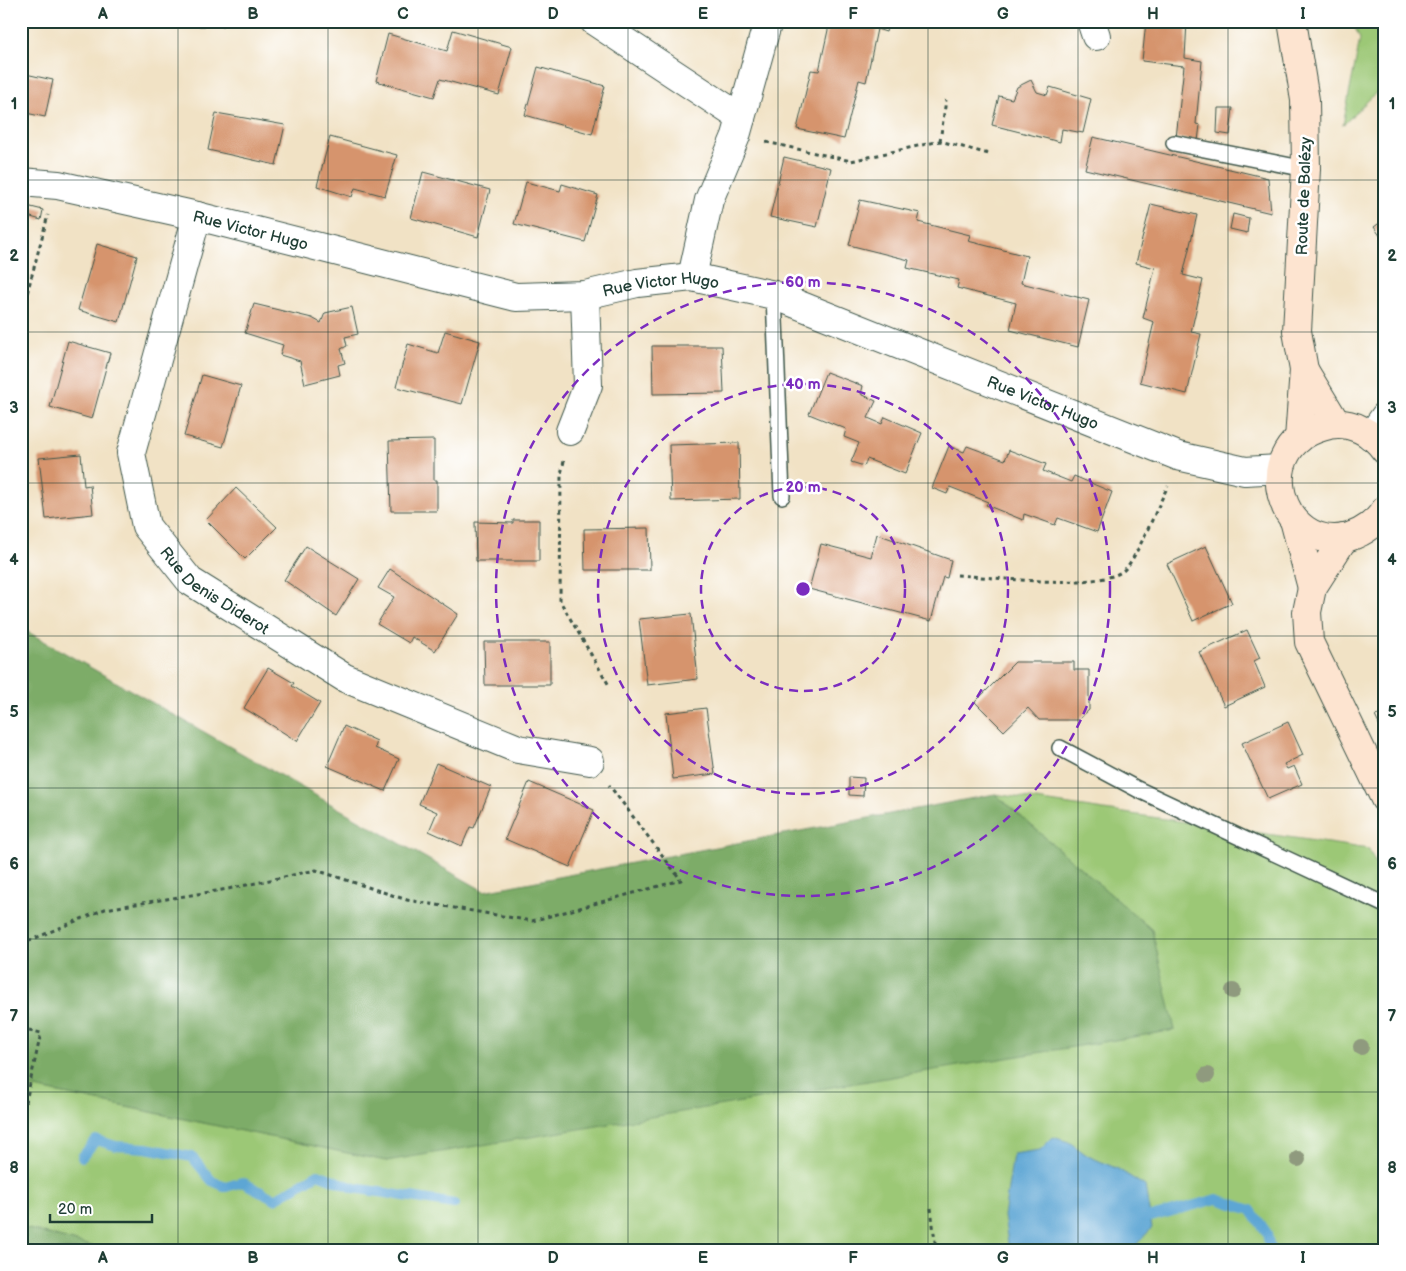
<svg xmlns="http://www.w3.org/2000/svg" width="1406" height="1271" font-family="'Balsamiq Sans',sans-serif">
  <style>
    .green { fill: #9cc876; stroke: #5e8255 }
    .forest { fill: #7dac67; stroke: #4e744e }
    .water { fill: #5da6d4; stroke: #3e7284 }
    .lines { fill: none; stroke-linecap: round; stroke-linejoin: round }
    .stream { stroke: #5da6d4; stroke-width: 10 }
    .building { fill: #d6946d }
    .lane-casing { stroke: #3e564a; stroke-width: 18 }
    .street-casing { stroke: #3e564a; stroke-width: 30 }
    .secondary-casing { stroke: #3e564a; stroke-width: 30 }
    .path { stroke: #3e564a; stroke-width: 3; stroke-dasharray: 4 4; stroke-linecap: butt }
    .lane { stroke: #fff; stroke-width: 15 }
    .street { stroke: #fff; stroke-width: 28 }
    .secondary { stroke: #fde4d0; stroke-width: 28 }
    .tree { fill: #8f9a7e }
    .grid { fill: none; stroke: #1f3d34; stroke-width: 1; stroke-opacity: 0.55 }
    .ring { fill: none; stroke: #7b2cbf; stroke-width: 2.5; stroke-dasharray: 9 6 }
    .labels { text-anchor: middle; stroke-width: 5; stroke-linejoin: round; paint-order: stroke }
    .street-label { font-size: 16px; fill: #1f3d34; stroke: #fff }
    .centre { fill: #7b2cbf; stroke: #fff; stroke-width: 2.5 }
    .ring-label { font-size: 15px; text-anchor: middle; font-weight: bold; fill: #7b2cbf; stroke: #fff; stroke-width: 5; stroke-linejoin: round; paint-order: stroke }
    .neatline { fill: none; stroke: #1f3d34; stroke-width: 2 }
    .grid-label { font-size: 16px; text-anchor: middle; font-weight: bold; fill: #1f3d34 }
  </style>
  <rect width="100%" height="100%" fill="#fff"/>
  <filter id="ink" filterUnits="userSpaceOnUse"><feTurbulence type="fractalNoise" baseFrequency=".02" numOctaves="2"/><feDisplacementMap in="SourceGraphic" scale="10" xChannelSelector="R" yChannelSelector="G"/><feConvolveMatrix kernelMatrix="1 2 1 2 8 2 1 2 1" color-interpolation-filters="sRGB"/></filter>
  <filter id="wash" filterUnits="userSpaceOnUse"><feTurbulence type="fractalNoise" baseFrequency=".0096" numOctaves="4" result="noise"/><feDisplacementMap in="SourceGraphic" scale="20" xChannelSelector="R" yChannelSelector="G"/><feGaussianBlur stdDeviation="1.12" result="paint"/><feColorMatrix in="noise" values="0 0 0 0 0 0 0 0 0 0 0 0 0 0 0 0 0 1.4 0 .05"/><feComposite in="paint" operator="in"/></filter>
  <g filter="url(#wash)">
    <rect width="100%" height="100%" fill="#f1e2c5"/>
    <g class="green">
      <path d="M1352,21H1385V84L1343,125L1360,39Z"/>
      <path d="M995,794L1369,849L1385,886V1250H106L21,1227V1085L387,1161L1152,930Z"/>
    </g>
    <g class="forest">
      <path d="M21,628L484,891L995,794L1152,930L1175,1030L386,1161L21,1085Z"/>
      <path d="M21,1227L106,1250H21Z"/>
    </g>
    <path class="water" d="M1053,1137L1069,1142L1088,1156L1118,1169L1145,1186L1152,1228L1131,1250H1009L1004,1216L1013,1154L1040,1150Z"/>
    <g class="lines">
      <g class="stream">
        <path d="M82,1157L96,1140L116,1146L146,1148L192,1157L212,1181L226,1187L242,1182L275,1199L318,1174L354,1188L454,1204"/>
        <path d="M1139,1218L1151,1217L1217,1199L1251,1210L1267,1233L1270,1250"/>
      </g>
    </g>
    <g id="blocks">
      <g class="building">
        <path d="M166,21H223L224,26H167Z"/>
        <path d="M830,21H889L886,32L877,29L866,82L859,80L844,139L797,129L811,70L819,71Z"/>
        <path d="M1146,21H1187L1185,58L1202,61L1196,124L1200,125L1198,141L1176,138L1184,66L1142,61Z"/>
        <path d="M453,30L512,47L499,95L440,79L434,97L376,81L388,34L447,51Z"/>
        <path d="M538,67L605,86L592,134L525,115Z"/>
        <path d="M21,73L53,80L45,117L21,112Z"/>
        <path d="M1031,80L1037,92L1047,95L1050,87L1091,99L1083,133L1062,129L1060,142L992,125L999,96L1012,99L1017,87Z"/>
        <path d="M1218,108H1233L1230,135L1217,133Z"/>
        <path d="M216,113L285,125L276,165L208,150Z"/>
        <path d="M330,137L397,155L385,196L355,188L352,197L317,186Z"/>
        <path d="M1093,137L1268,178L1271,213L1085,169Z"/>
        <path d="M784,157L831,168L817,227L770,217Z"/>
        <path d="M423,172L490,190L478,237L411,218Z"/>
        <path d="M526,182L560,191L562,184L598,195L585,242L514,224Z"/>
        <path d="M860,200L920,213L918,222L970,235L968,241L1027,256L1021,283L1089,300L1078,347L1010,330L1016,303L957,288L959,280L907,268L909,260L849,245Z"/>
        <path d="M1151,204L1197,215L1183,275L1203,280L1191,332L1201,334L1187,394L1140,382L1154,322L1143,318L1155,268L1136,263Z"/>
        <path d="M27,206L43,210L41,220L24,215Z"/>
        <path d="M1233,214L1249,218L1247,233L1230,229Z"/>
        <path d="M1385,219V243L1374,227Z"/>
        <path d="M97,244L137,256L119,322L78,310Z"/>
        <path d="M254,304L312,318L321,323L325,313L352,307L358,334L345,337L347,346L341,349L345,363L338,365L340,375L305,384L300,361L280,355L283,345L245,333Z"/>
        <path d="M445,331L480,341L462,404L396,387L408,344L438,353Z"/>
        <path d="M68,341L110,353L92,419L50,407Z"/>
        <path d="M652,346H722L724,393L653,394Z"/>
        <path d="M826,372L863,386L861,394L876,401L868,418L882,424L885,417L922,433L905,474L867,459L864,466L851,462L859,443L844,437L846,429L809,414Z"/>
        <path d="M202,375L241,386L223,447L184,436Z"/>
        <path d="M434,440V480H437V511H391L389,441Z"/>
        <path d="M739,443L740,499L671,501L669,445Z"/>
        <path d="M949,446L964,452L967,446L1005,460L1009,450L1046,464L1043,471L1071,482L1074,476L1112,492L1097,532L1058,518L1055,525L1024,514L1023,520L986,505L988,502L950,487L947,494L932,488Z"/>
        <path d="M81,454L84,486L90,485L93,514L46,519L39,458Z"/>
        <path d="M236,488L277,527L245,559L206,520Z"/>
        <path d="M513,520H539V561H476L475,522L513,523Z"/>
        <path d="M649,528L650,570H585L584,529Z"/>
        <path d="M877,534L951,560L947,578L943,577L931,621L809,589L821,544L871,557Z"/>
        <path d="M306,546L359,579L336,616L284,580Z"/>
        <path d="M1206,546L1232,603L1193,621L1167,564Z"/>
        <path d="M390,569L458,614L435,651L412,637L409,643L377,624L394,597L378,588Z"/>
        <path d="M691,614L698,679L647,685L639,619Z"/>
        <path d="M1247,630L1260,658L1254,661L1265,687L1224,706L1199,652Z"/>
        <path d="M484,642H550V685H485Z"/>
        <path d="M1015,662H1074V670H1089V710L1078,720H1039L1028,708L1004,731L975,702Z"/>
        <path d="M268,668L294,683L292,686L320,703L297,741L244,708Z"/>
        <path d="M706,708L715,774L673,779L666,713Z"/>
        <path d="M1385,713V737L1375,716Z"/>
        <path d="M1288,722L1303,755L1284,764L1287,769L1294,766L1302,784L1268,799L1242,743Z"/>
        <path d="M344,726L377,741L375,748L399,759L385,791L327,766Z"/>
        <path d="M436,763L491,787L474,828L470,827L462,846L429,831L437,812L419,804Z"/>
        <path d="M849,777L864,778L863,796L849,795Z"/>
        <path d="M529,782L594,810L570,867L505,839Z"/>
      </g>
    </g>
  </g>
  <g filter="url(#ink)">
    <use href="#blocks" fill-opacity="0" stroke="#3e564a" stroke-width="1"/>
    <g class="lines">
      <defs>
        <g id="lane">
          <path d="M1174,143L1306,169"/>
          <path d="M774,295L782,496"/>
          <path d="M1060,748L1137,789L1385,905"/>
        </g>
        <g id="street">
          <path d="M594,21L741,118"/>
          <path d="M1091,21L1096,36"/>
          <path id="s1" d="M21,182L58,185L197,216L516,297L585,295L637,283L692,277L774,295L1178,456L1245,471L1280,469"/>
          <path id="s2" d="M197,216L131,453L146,526L190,581L345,678L518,749L590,761"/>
          <path d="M692,277L709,200L736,136L768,21"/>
          <path d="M570,431L588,385L585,295"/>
          <path d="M1371,436L1385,416"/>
        </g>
        <g id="secondary">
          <path d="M1292,21L1305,100L1306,169L1297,331L1304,370L1299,439"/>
          <path d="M1304,370L1336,423"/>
          <path d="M1385,450C1373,433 1350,420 1329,425C1245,443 1280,555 1349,537C1364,532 1376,524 1385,510"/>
          <path d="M1294,520L1312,588"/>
          <path d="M1344,538L1312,588L1307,612L1309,642L1385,799"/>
        </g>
      </defs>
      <use href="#lane" class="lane-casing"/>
      <use href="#street" class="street-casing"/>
      <use href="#secondary" class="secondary-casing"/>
      <g class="path">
        <path d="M940,141L946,100"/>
        <path d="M766,142L851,161L940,141L989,154"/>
        <path d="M21,316L48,215"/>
        <path d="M564,461L561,474L560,601L610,687"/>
        <path d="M957,575C991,577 1100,591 1124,570C1136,560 1159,503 1168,486"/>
        <path d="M21,944L105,909L228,889L316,870L407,900L532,921L681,880L609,785"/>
        <path d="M21,1028L41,1033L21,1124"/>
        <path d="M931,1208L936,1250"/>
        <path d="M1379,1250L1385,1242"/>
      </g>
      <use href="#lane" class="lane"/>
      <use href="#street" class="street"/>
      <use href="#secondary" class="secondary"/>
    </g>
    <g class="tree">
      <circle cx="1233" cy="991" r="8"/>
      <circle cx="1361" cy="1047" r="8"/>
      <circle cx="1207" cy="1075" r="8"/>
      <circle cx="1298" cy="1159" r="8"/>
    </g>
  </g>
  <path class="grid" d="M178,21V1250M328,21V1250M478,21V1250M628,21V1250M778,21V1250M928,21V1250M1078,21V1250M1228,21V1250M21,180H1385M21,332H1385M21,483H1385M21,636H1385M21,788H1385M21,939H1385M21,1092H1385"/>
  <g class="ring">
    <circle cx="803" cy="589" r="102"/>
    <circle cx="803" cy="589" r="205"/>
    <circle cx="803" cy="589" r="307"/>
  </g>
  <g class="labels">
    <g class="street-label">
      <text transform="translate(1303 196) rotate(-88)" y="6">Route de Balézy</text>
      <text dy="6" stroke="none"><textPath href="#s1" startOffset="235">Rue Victor Hugo</textPath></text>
      <text dy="6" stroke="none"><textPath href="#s1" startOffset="655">Rue Victor Hugo</textPath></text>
      <text dy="6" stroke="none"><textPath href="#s1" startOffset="1060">Rue Victor Hugo</textPath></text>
      <text dy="6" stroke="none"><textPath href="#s2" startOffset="416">Rue Denis Diderot</textPath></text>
    </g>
  </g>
  <circle cx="803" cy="589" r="8" class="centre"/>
  <g class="ring-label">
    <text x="803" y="287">60 m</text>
    <text x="803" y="389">40 m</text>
    <text x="803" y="492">20 m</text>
  </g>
  <rect width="1406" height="1271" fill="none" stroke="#fff" stroke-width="55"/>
  <path d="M50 1214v8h102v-8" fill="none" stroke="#1f3d34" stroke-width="2.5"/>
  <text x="58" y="1214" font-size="15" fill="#1f3d34" stroke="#ffffff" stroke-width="4" paint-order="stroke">20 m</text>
  <rect x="28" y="28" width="1350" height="1216" class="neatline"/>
  <g class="grid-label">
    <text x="103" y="19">A</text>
    <text x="253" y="19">B</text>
    <text x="403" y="19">C</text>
    <text x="553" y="19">D</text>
    <text x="703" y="19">E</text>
    <text x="853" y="19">F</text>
    <text x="1003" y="19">G</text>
    <text x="1153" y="19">H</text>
    <text x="1303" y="19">I</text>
    <text x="14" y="109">1</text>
    <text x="1392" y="109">1</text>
    <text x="14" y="261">2</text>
    <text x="1392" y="261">2</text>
    <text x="14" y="413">3</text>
    <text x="1392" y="413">3</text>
    <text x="14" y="565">4</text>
    <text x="1392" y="565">4</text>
    <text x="14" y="717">5</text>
    <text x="1392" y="717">5</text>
    <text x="14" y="869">6</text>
    <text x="1392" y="869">6</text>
    <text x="14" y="1021">7</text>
    <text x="1392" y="1021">7</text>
    <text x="14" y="1173">8</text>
    <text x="1392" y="1173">8</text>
    <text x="103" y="1263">A</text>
    <text x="253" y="1263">B</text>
    <text x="403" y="1263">C</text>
    <text x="553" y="1263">D</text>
    <text x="703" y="1263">E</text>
    <text x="853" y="1263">F</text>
    <text x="1003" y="1263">G</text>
    <text x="1153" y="1263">H</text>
    <text x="1303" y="1263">I</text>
  </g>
</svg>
